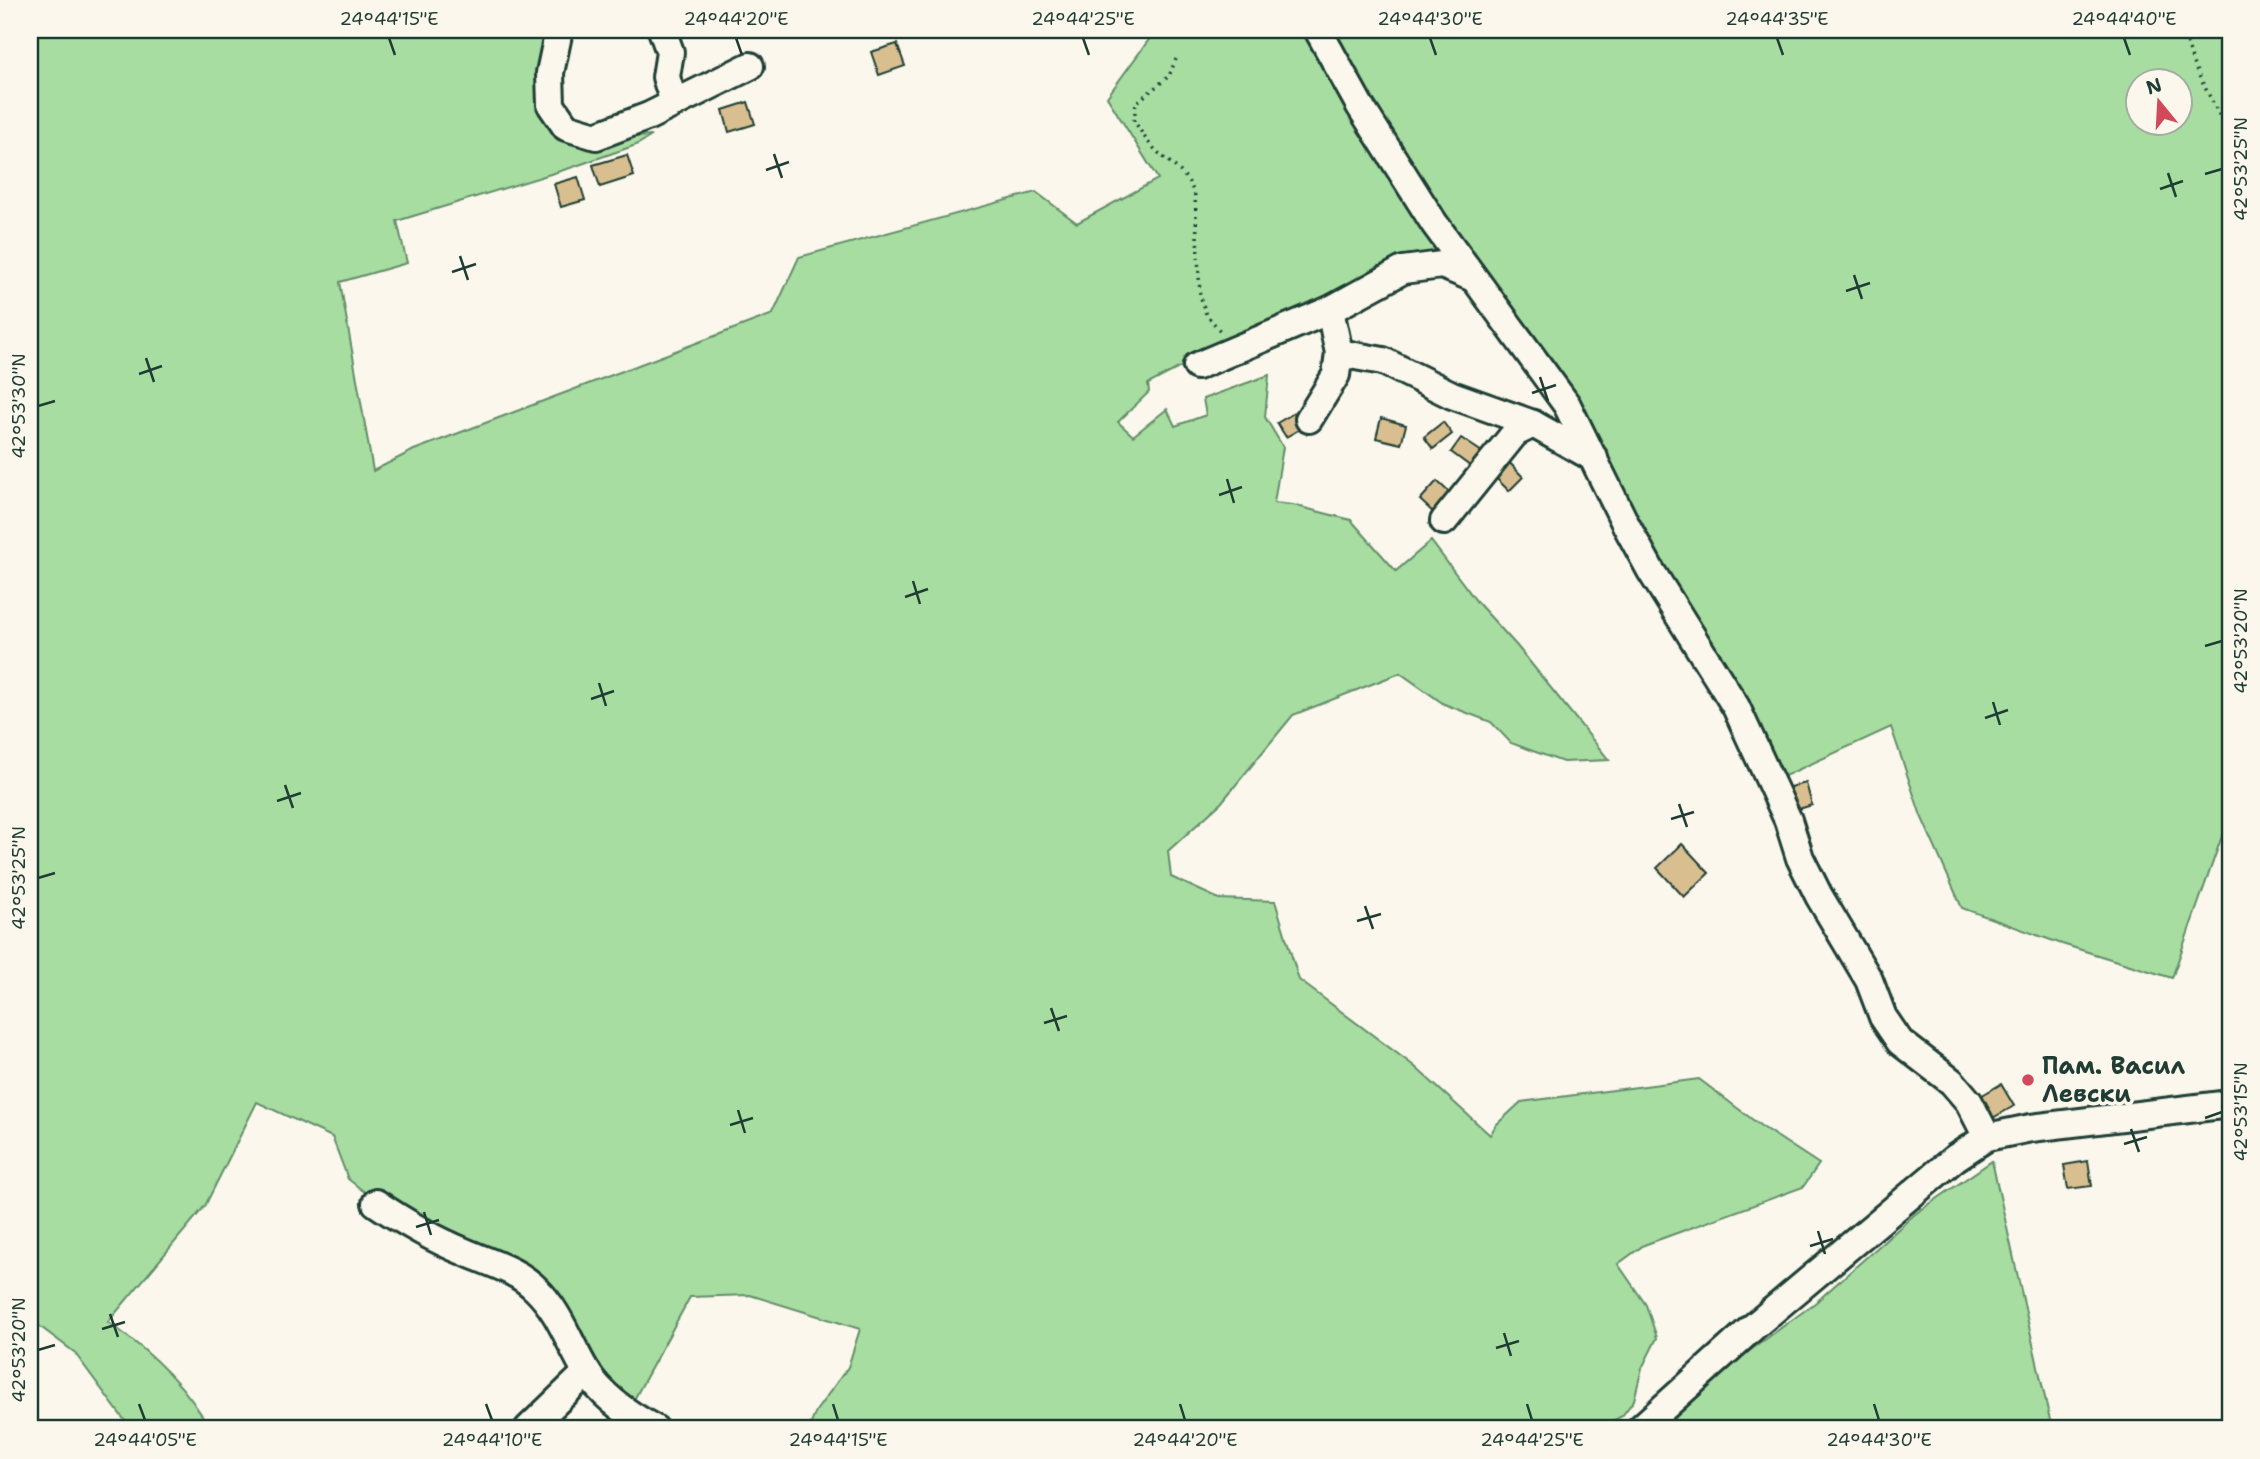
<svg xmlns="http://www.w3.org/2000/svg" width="2260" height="1459" font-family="'Shantell Sans',sans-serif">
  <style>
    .green { fill: #a7dda1; stroke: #638d6a; stroke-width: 2; fill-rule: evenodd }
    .building { fill: #d9bf8f; stroke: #1f3d34; stroke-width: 2 }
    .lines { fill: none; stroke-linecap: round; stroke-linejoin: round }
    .minor-casing { stroke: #1f3d34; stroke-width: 32 }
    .path { stroke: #1f3d34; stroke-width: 3.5; stroke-dasharray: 2 5; stroke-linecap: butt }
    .minor { stroke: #fbf7ec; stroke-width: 26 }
    .ticks { fill: none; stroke: #1f3d34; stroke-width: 2.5 }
    .poi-dot { fill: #d1495b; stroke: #fbf7ec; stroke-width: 2.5 }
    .labels { text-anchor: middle; stroke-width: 7; stroke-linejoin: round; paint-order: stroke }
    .poi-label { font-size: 24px; font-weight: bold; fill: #1f3d34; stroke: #fbf7ec; text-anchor: start }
    .neatline { fill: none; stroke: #1f3d34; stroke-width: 2.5 }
    .ticks-label { font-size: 18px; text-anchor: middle; fill: #1f3d34 }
  </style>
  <rect width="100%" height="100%" fill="#fbf7ec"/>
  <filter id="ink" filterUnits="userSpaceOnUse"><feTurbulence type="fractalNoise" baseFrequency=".0143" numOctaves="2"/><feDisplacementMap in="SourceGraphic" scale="14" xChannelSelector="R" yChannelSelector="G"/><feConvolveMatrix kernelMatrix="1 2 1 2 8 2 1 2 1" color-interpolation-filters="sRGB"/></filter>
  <g filter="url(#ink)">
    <g class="green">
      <path d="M30,30H559L561,125L603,139L652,136L636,145L570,168L397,221L407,263L340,282L373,471L414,450L773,314L799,257L1036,192L1077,223L1158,179L1107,97L1156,30H2230V824L2221,839L2172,978L2062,944L1962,908L1921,816L1891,727L1776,780L1583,432L1451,264L1194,360L1148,384L1149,392L1118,422L1133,436L1167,409L1175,426L1206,415L1203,399L1269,375L1265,417L1283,447L1274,503L1293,505L1351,520L1396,571L1431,541L1477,602L1517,646L1609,760L1563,762L1511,743L1491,722L1444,704L1400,673L1293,715L1221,803L1168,851L1171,877L1219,899L1275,901L1299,980L1414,1066L1490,1135L1496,1125L1521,1102L1699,1079L1761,1126L1819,1164L1803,1187L1644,1245L1618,1264L1646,1305L1657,1338L1642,1368L1634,1400L1622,1416L1598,1429H809L816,1411L848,1367L860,1329L750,1295L690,1297L631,1405L615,1395L551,1298L391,1213L348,1179L332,1137L257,1102L205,1206L108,1322C148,1350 187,1386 210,1429H117L128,1425L74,1352L30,1319ZM2138,80H2180V122H2138Z"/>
      <path d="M1992,1161L2052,1429H1643L1815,1303L1915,1214Z"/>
    </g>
    <g class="building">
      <path d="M897,44L905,66L879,75L871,52Z"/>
      <path d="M748,102L755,124L729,132L723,110Z"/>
      <path d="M627,155L634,176L600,187L593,165Z"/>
      <path d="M578,177L585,200L561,207L554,184Z"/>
      <path d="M1299,410L1307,425L1286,437L1277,423Z"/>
      <path d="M1381,418L1406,425L1401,444L1376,438Z"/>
      <path d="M1443,422L1452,434L1433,449L1424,437Z"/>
      <path d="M1461,438L1485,454L1474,469L1451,452Z"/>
      <path d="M1507,460L1523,477L1509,491L1492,474Z"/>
      <path d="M1437,481L1453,496L1436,515L1420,500Z"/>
      <path d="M1806,783L1812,805L1789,812L1782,789Z"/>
      <path d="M1682,844L1709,873L1684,897L1657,868Z"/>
      <path d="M2001,1084L2014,1106L1991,1119L1979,1097Z"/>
      <path d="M2088,1161L2092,1186L2068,1189L2064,1165Z"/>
    </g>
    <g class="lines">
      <defs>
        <g id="minor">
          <path d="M559,30L550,73L551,105L566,127L596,136L649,116L750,66"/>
          <path d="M662,30L670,52L666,77L674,103"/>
          <path d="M1318,30L1360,106L1434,223L1567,405L1626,525L1651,571L1736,707L1788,820L1800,858L1819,896L1869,980L1883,1017L1900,1042L1952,1082L1969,1102L1987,1137"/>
          <path d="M1339,353L1383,361L1452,395L1533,424L1594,458"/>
          <path d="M1197,366L1330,310L1403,270L1442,265L1471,277"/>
          <path d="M1309,419L1336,375L1339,353L1330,310"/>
          <path d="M1444,521L1515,433L1533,424"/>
          <path d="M376,1203C404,1222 433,1239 465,1252C489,1263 516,1269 536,1289C560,1312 569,1343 586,1371C602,1397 629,1415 655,1429"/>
          <path d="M528,1429L587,1372"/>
          <path d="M1640,1429L1752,1328L1955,1158L1987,1137L2031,1128L2230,1104"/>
        </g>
      </defs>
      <use href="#minor" class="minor-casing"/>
      <g class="path">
        <path d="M2183,30L2194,66L2230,136"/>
        <path d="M1176,59L1169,76L1136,103L1134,121C1140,129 1144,138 1151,145C1168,165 1186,168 1195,196L1200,295L1206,314L1222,333"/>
      </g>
      <use href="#minor" class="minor"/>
    </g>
  </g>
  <path class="ticks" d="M389,38L395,55M736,38L742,55M1083,38L1089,55M1430,38L1436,55M1777,38L1783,55M2124,38L2130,55M774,154L782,178M766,170L789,162M2168,173L2176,197M2205,174L2222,169M2160,189L2183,181M460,256L468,280M452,272L476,264M1854,275L1862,299M1846,291L1870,283M146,358L154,382M139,374L162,366M1540,377L1548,401M1532,393L1556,385M38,406L55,401M1227,479L1234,503M1219,495L1242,487M913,581L920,604M905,597L928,589M2205,646L2222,641M599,683L606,706M591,699L614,691M1993,702L2000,725M1985,718L2008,710M285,785L293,808M277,801L301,793M1679,804L1687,827M1671,819L1694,812M38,878L55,873M1365,906L1373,929M1357,921L1381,914M1051,1008L1059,1031M1044,1023L1067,1016M738,1110L745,1133M2205,1118L2222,1112M730,1125L753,1118M2131,1129L2139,1152M2124,1144L2147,1137M424,1212L431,1235M416,1227L439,1220M1818,1231L1825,1254M1810,1246L1833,1239M110,1314L118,1337M102,1329L125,1322M1504,1333L1511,1356M1496,1348L1519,1341M38,1350L55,1345M139,1404L145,1420M486,1404L492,1420M833,1404L838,1420M1180,1404L1185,1420M1527,1404L1532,1420M1874,1404L1879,1420"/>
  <circle class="poi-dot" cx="2028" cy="1080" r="7"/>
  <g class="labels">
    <g class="poi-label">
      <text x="2042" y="1074">Пам. Васил<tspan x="2042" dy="28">Левски</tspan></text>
    </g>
  </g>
  <rect width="2260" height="1459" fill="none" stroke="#fbf7ec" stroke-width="77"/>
  <g transform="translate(2159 102) rotate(342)"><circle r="33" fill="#fbf7ec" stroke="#a3ada2" stroke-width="2"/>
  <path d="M0-5L12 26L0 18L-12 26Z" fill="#d1495b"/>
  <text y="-10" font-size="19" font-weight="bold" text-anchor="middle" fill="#1f3d34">N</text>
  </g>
  <rect x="38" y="38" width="2184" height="1382" class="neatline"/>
  <g class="ticks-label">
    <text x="389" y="25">24°44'15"E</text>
    <text x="736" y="25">24°44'20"E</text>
    <text x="1083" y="25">24°44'25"E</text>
    <text x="1430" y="25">24°44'30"E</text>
    <text x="1777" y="25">24°44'35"E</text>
    <text x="2124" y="25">24°44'40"E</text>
    <text transform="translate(2241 169) rotate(-90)" y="6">42°53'25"N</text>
    <text transform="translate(19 406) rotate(-90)" y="6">42°53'30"N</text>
    <text transform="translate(2241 641) rotate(-90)" y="6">42°53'20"N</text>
    <text transform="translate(19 878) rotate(-90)" y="6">42°53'25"N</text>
    <text transform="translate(2241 1112) rotate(-90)" y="6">42°53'15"N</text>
    <text transform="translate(19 1350) rotate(-90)" y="6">42°53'20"N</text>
    <text x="145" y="1446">24°44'05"E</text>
    <text x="492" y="1446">24°44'10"E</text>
    <text x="838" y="1446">24°44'15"E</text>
    <text x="1185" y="1446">24°44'20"E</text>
    <text x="1532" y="1446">24°44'25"E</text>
    <text x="1879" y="1446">24°44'30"E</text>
  </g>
</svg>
